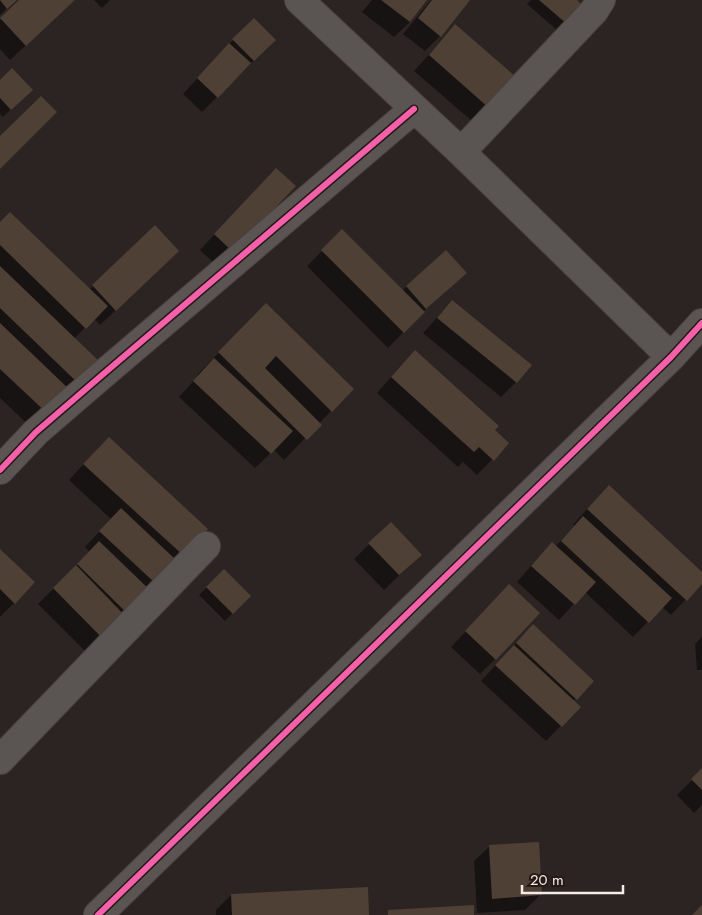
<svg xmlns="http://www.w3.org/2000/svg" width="702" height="915" font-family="Jost,sans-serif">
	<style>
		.shadow { fill: #0007 }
		.building { fill: #4f4035 }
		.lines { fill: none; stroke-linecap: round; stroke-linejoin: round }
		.street-casing { stroke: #494240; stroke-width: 30 }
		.street { stroke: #5a5453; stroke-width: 28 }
		.cycleway-casing { stroke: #261915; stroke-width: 9 }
		.cycleway { stroke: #f560ab; stroke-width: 6 }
	</style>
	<rect width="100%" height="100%" fill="#2c2422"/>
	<path class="shadow" d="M 0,0 L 15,0 L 0,15 Z
		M 21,0 L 75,0 L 10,60 L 0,49 L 0,20 Z
		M 94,0 L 110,0 L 102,8 Z
		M 372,0 L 426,0 L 410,22 L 394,37 L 362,12 Z
		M 431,0 L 468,0 L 440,36 L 425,51 L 403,34 Z
		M 531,0 L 575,0 L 581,6 L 558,31 L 527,4 Z
		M 254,20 L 274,40 L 202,112 L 183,94 L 226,47 Z
		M 455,26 L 514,77 L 473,122 L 414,71 Z
		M 0,81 L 31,90 L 3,117 L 0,114 Z
		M 261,185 L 294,186 L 217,266 L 200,250 Z
		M 0,223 L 89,290 L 155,227 L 162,266 L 100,325 L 94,318 L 74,339 L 101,364 L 34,430 L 0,398 Z
		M 342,231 L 402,291 L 407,286 L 465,273 L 423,312 L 388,348 L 307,266 Z
		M 452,301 L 516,382 L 501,397 L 423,333 Z
		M 266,305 L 352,389 L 284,460 L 274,450 L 255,468 L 179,397 L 198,376 L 197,375 Z
		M 400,367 L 493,430 L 508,443 L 477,475 L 463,462 L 458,467 L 377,393 Z
		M 93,454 L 206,529 L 92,658 L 38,604 L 90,552 L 85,547 L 111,519 L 69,480 Z
		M 593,502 L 702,574 L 702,582 L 671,615 L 662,607 L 633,637 L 585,592 L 559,620 L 517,582 L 537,559 L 555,547 L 575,526 L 573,525 Z
		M 391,523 L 420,555 L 384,590 L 354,559 Z
		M 0,550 L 14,603 L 0,617 Z
		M 224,571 L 249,596 L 225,621 L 199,595 Z
		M 494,601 L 495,659 L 480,674 L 451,647 Z
		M 702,637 L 702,670 L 697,670 L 695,644 Z
		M 518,641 L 592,681 L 573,701 L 579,707 L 546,741 L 481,681 Z
		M 702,770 L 702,805 L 694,813 L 677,795 Z
		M 490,846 L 540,895 L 525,910 L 477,913 L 474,861 Z
		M 231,895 L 368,915 L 216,915 L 216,910 Z"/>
	<path class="building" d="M 0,0 L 17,0 L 7,9 Z
		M 19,0 L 75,0 L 26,46 L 0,18 Z
		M 381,0 L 427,0 L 410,22 Z
		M 432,0 L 470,0 L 441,37 L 418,18 Z
		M 539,0 L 577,0 L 583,6 L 567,24 Z
		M 254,18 L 276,40 L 254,61 L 232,39 Z
		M 455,24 L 516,77 L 489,108 L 429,55 Z
		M 229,43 L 251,63 L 218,98 L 197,78 Z
		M 12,68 L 33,90 L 11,110 L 0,98 L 0,80 Z
		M 41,96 L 57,112 L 0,169 L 0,136 Z
		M 276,168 L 296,186 L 233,252 L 214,234 Z
		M 10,212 L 108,306 L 86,329 L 0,245 L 0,222 Z
		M 155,225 L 179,251 L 116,311 L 92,285 Z
		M 342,229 L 425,312 L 404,333 L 321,250 Z
		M 446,250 L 467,273 L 426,309 L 406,286 Z
		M 0,266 L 102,364 L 81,386 L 0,308 Z
		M 452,300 L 532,365 L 517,383 L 437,318 Z
		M 266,303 L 354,389 L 332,412 L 276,356 L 265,368 L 322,425 L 307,440 L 218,352 Z
		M 0,323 L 72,392 L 50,416 L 0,369 Z
		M 415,350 L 499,426 L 495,430 L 509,443 L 494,461 L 479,447 L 474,452 L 391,377 Z
		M 214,358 L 293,431 L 271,454 L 193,381 Z
		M 109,437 L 208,529 L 184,556 L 83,464 Z
		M 609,485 L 702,572 L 702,584 L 687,601 L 587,509 Z
		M 121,508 L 176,560 L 155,583 L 99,531 Z
		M 583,516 L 672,598 L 649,623 L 561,541 Z
		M 391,522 L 422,555 L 399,575 L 368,543 Z
		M 99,541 L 153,593 L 131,617 L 77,564 Z
		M 552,542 L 596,582 L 575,605 L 531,566 Z
		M 0,549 L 35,582 L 15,604 L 0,589 Z
		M 76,565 L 131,622 L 108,644 L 53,588 Z
		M 224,569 L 251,596 L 233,614 L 206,587 Z
		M 509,584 L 540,613 L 496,660 L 465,631 Z
		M 533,624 L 594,681 L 577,700 L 516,643 Z
		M 514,645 L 581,707 L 562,727 L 495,665 Z
		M 702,768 L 702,790 L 691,779 Z
		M 539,842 L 542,895 L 492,899 L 489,845 Z
		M 368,887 L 369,915 L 232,915 L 231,894 Z
		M 474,905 L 474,915 L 388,915 L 388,910 Z
		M 702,905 L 702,915 L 692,915 Z"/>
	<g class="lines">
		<g class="street-casing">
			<path id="street" d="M 299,0 L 461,152 L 671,357
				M 461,152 L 594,11 L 601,0
				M 0,470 L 36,432 L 101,376 L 414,109
				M 0,760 L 206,546
				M 98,915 L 671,357 L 702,323"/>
		</g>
		<use href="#street" class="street"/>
		<g class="cycleway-casing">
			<path id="cycleway" d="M 0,470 L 36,432 L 101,376 L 414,109
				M 98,915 L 671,357 L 702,323"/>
		</g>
		<use href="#cycleway" class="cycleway"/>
	</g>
	<path d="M522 885v8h101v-8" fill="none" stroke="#f5ebe9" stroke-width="2.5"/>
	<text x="530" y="885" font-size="15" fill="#f5ebe9" stroke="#261915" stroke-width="4" paint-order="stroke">20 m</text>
</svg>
